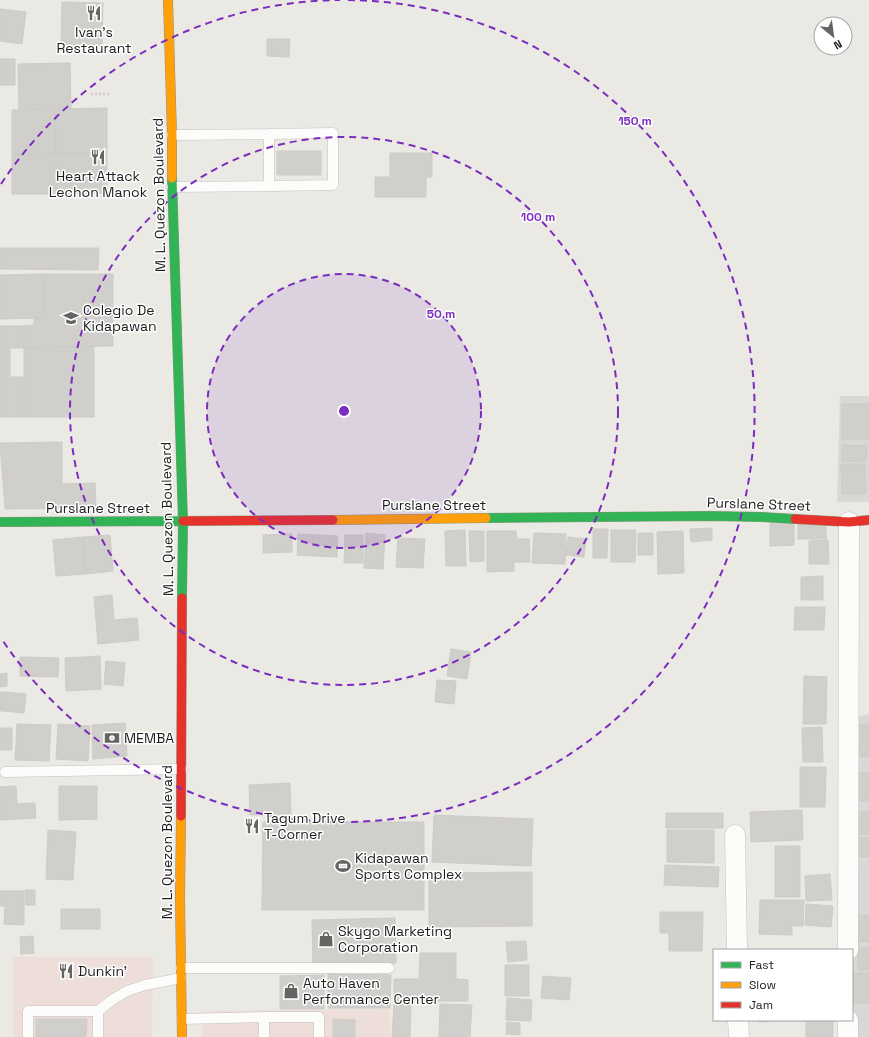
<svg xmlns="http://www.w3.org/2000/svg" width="869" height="1037" font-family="'Space Grotesk',sans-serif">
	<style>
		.residential { fill: #d9d8d6 }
		.commercial { fill: #edded9 }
		.building { fill: #d1cfcb; stroke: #cdcbc6 }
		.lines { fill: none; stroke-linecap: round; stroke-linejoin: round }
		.lane-casing { stroke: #c3c2c0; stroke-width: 11 }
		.street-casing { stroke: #c3c2c0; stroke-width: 21 }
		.fast-casing { stroke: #8f947d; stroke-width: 10 }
		.slow-casing { stroke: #8f947d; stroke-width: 10 }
		.jam-casing { stroke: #8f947d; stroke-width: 10 }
		.path { stroke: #d6c9c5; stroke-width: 2.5; stroke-dasharray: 2 2; stroke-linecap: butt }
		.lane { stroke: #fcfcfb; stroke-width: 10 }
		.street { stroke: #fcfcfb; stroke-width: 20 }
		.fast { stroke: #30b455; stroke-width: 9 }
		.slow { stroke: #ff9f0a; stroke-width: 9 }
		.jam { stroke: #e5322d; stroke-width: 9 }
		.ring { fill: none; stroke: #7b2cbf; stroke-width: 2; stroke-dasharray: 7 5 }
		.labels { text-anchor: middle; stroke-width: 3; stroke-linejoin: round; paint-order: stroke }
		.poi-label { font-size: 14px; fill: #1c1c1c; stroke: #fff; text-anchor: start }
		.street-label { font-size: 14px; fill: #1c1c1c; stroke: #fff }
		.centre { fill: #7b2cbf; stroke: #fff; stroke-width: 2 }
		.ring-label { font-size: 12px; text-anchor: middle; font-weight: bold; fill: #7b2cbf; stroke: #fff; stroke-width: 3; stroke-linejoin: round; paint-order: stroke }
	</style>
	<rect width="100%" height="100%" fill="#eae9e4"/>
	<path class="residential" d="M 840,396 L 869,396 L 869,502 L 837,502 Z
		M 869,714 L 869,1037 L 847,1037 L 852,1020 L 852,950 L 843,720 Z"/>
	<path class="commercial" d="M 13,957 L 153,957 L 152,1037 L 13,1037 Z
		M 390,1009 L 390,1037 L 202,1037 L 202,1011 Z"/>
	<path class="building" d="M 62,2 L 103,3 L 102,46 L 61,45 Z
		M 0,9 L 26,12 L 22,44 L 0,41 Z
		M 267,39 L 290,39 L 289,57 L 267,56 Z
		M 0,59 L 15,59 L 15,85 L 0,85 Z
		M 70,63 L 71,108 L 19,109 L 18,64 Z
		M 107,108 L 107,153 L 56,154 L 55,109 Z
		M 55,109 L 56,154 L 12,155 L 12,110 Z
		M 277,151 L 321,151 L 321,175 L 277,175 Z
		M 107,153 L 107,193 L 56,194 L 56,154 Z
		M 390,153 L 432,153 L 432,177 L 426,177 L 426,197 L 375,197 L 375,177 L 390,177 Z
		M 56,154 L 56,194 L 12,194 L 12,155 Z
		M 0,248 L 99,248 L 98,270 L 0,269 Z
		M 43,274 L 113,274 L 113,346 L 43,347 Z
		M 43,274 L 43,318 L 0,319 L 0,275 Z
		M 34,318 L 42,319 L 42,347 L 24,348 L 24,326 L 34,325 Z
		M 0,326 L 24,326 L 24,348 L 0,348 Z
		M 94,346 L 94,417 L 24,417 L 24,348 Z
		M 0,349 L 10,349 L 10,377 L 24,377 L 24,417 L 0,417 Z
		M 842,404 L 869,404 L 869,439 L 842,439 Z
		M 62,442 L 62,484 L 95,483 L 96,508 L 5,509 L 0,443 Z
		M 842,445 L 867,446 L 866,462 L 842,461 Z
		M 841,464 L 865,464 L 866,494 L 842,494 Z
		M 798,521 L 826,521 L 826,539 L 798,539 Z
		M 770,522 L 794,522 L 794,545 L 770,546 Z
		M 712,528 L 712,540 L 691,542 L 690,529 Z
		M 593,529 L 608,529 L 607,558 L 593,558 Z
		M 465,530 L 466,566 L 446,566 L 445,531 Z
		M 611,530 L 636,530 L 635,562 L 611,562 Z
		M 469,531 L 484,531 L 484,561 L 470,562 Z
		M 487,531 L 516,531 L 517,539 L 529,539 L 530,562 L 514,562 L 514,571 L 487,572 Z
		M 683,531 L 684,573 L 658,574 L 657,532 Z
		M 366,533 L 385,535 L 383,569 L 364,568 Z
		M 534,533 L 566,534 L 565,564 L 532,563 Z
		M 638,533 L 653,533 L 653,555 L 638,555 Z
		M 292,534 L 292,552 L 263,553 L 263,535 Z
		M 298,534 L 338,536 L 337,557 L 297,555 Z
		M 110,535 L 113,571 L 86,574 L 83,537 Z
		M 345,535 L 363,535 L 363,563 L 344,563 Z
		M 83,537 L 86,574 L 56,576 L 53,540 Z
		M 568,537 L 586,539 L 584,557 L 566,555 Z
		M 398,538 L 425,539 L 423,568 L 396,567 Z
		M 828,540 L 829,564 L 809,564 L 809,541 Z
		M 823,576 L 823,600 L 801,600 L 801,577 Z
		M 112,595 L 114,620 L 137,618 L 139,640 L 98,644 L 94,597 Z
		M 795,607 L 825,607 L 824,630 L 794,630 Z
		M 451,649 L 471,652 L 467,679 L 447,676 Z
		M 100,656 L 101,689 L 66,691 L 65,658 Z
		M 20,657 L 59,658 L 58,677 L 20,676 Z
		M 106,661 L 125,663 L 123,686 L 104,684 Z
		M 7,673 L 7,686 L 0,687 L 0,674 Z
		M 804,676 L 827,677 L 826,724 L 803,724 Z
		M 437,680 L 456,681 L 454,704 L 435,702 Z
		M 0,692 L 4,692 L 3,711 L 0,711 Z
		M 4,692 L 26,694 L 24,713 L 3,711 Z
		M 125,723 L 127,756 L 93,759 L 92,725 Z
		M 17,724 L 51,725 L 49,761 L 15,760 Z
		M 58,724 L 90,726 L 88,761 L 56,759 Z
		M 869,724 L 869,756 L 851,757 L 850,725 Z
		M 822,727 L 823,762 L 803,762 L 802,728 Z
		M 0,728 L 12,728 L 12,750 L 0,750 Z
		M 800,767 L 826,767 L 825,807 L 800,807 Z
		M 852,773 L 869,773 L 869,800 L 853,801 Z
		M 290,783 L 291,814 L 250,815 L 249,785 Z
		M 16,786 L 17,804 L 35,803 L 36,818 L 0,820 L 0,787 Z
		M 59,786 L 97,786 L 97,819 L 59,820 Z
		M 802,810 L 803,840 L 751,842 L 750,812 Z
		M 849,812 L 869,812 L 869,834 L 850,835 Z
		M 666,813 L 723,813 L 723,828 L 666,828 Z
		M 434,815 L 533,819 L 531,866 L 432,862 Z
		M 263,822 L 424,822 L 424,910 L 262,910 Z
		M 48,830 L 76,832 L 73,880 L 46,879 Z
		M 667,830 L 714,830 L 714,863 L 667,862 Z
		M 849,838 L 869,838 L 869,857 L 849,857 Z
		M 775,846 L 800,846 L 800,897 L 775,897 Z
		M 665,865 L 719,867 L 718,887 L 664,885 Z
		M 532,872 L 532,926 L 429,927 L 429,873 Z
		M 830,874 L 832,900 L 806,901 L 805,876 Z
		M 25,890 L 35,890 L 35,905 L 26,905 Z
		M 0,891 L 24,891 L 24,925 L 4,924 L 5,906 L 0,906 Z
		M 760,900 L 804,900 L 803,926 L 792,926 L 792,935 L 759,934 Z
		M 806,904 L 833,906 L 831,927 L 805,925 Z
		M 61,909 L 100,909 L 100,929 L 61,929 Z
		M 660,912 L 703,912 L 702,951 L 669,951 L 669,933 L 660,933 Z
		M 850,914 L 869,916 L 869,942 L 855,941 Z
		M 395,918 L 396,963 L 313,964 L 312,920 Z
		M 33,936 L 34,953 L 21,954 L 20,937 Z
		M 526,941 L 527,960 L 508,962 L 506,942 Z
		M 858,948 L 869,948 L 869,970 L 858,970 Z
		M 420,953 L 456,953 L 456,979 L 468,980 L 468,1001 L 394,1001 L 394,979 L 419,979 Z
		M 505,965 L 529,965 L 529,996 L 505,996 Z
		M 852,973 L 869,973 L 869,1003 L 853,1003 Z
		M 328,974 L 391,975 L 390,1008 L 328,1008 Z
		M 324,975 L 324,1009 L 280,1009 L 280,976 Z
		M 543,976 L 571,978 L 569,1000 L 541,998 Z
		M 507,998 L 532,1000 L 531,1021 L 506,1020 Z
		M 394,1004 L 411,1004 L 410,1037 L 392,1037 Z
		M 440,1004 L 472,1005 L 470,1037 L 439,1037 Z
		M 36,1019 L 87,1019 L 86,1037 L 36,1037 Z
		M 333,1019 L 355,1020 L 355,1037 L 333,1037 Z
		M 759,1020 L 779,1020 L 759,1022 Z
		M 806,1020 L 833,1020 L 833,1037 L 806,1037 Z
		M 507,1022 L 520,1023 L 520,1035 L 506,1034 Z"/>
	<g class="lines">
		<g class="lane-casing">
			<path id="lane" d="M 269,134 L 333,133 L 333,185 L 269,186
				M 172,135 L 269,134 L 269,186 L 172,187
				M 5,772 L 182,769
				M 181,968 L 389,968
				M 98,1011 L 98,1037
				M 264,1017 L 319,1017 L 319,1037
				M 182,1019 L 264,1017 L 264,1037
				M 28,1037 L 28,1011 L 98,1011 L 112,1000 L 127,991 L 145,985 L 181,978"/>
		</g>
		<g class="street-casing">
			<path id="street" d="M 735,835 L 737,950
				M 848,950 L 849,522
				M 738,1020 L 739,1037
				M 848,1037 L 848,1020"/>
		</g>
		<g class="fast-casing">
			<path id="fast" d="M 172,178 L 183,521 L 182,598
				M 486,518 L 710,516 L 762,517 L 795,519
				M 0,522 L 183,521"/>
		</g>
		<g class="slow-casing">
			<path id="slow" d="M 168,0 L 172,135 L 172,178
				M 333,520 L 486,518
				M 181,816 L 180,898 L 182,1037"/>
		</g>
		<g class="jam-casing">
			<path id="jam" d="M 795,519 L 849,522 L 869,520
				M 183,521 L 333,520
				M 181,816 L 182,598"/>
		</g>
		<path class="path" d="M 91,94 L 110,94"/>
		<use href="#lane" class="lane"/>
		<use href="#street" class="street"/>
		<use href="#fast" class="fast"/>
		<use href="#slow" class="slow"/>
		<use href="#jam" class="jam"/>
	</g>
	<circle cx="344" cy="411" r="137" fill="#7b2cbf" fill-opacity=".12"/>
	<g class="ring">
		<circle cx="344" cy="411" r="137"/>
		<circle cx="344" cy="411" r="274"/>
		<path d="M1 184A411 411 0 0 1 340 0M348 0A411 411 0 1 1 1 638"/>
	</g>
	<defs>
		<g id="restaurant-bare" transform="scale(1.2)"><path d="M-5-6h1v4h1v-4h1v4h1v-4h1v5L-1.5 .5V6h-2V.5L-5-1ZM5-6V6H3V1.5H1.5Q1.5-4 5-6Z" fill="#646462" stroke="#fff" stroke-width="2.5" paint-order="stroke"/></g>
		<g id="university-bare" transform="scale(1.2)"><path d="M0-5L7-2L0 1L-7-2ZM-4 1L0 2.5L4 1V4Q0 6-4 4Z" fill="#646462" stroke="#fff" stroke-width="2.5" paint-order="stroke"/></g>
		<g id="bank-bare" transform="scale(1.2)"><path d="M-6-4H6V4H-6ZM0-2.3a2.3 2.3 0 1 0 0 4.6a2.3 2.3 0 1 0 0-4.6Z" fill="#646462" stroke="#fff" stroke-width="2.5" paint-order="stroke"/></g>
		<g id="stadium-bare" transform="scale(1.2)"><path d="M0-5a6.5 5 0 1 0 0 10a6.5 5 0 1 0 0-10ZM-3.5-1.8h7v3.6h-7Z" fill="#646462" stroke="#fff" stroke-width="2.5" paint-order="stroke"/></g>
		<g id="shop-bare" transform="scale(1.2)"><path d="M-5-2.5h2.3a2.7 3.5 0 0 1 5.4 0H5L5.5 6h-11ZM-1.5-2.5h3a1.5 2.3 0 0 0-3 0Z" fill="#646462" stroke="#fff" stroke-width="2.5" paint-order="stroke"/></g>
	</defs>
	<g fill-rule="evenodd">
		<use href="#restaurant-bare" x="94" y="13"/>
		<use href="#restaurant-bare" x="98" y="157"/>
		<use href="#university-bare" x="71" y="318"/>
		<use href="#bank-bare" x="112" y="738"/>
		<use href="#restaurant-bare" x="252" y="826"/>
		<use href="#stadium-bare" x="343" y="866"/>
		<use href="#shop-bare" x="326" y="939"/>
		<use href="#restaurant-bare" x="66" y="971"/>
		<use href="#shop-bare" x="291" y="991"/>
	</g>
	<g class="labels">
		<g class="poi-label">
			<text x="94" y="37" text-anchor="middle">Ivan's<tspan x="94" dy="16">Restaurant</tspan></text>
			<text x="98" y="181" text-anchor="middle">Heart Attack<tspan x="98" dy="16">Lechon Manok</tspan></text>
			<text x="83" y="315">Colegio De<tspan x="83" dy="16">Kidapawan</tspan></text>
			<text x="124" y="743">MEMBA</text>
			<text x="264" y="823">Tagum Drive<tspan x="264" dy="16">T-Corner</tspan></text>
			<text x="355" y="863">Kidapawan<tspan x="355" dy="16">Sports Complex</tspan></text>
			<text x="338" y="936">Skygo Marketing<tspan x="338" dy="16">Corporation</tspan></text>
			<text x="78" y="976">Dunkin'</text>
			<text x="303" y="988">Auto Haven<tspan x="303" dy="16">Performance Center</tspan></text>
		</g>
		<g class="street-label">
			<text transform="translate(159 195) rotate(-91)" y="5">M. L. Quezon Boulevard</text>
			<text transform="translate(759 504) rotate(2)" y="5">Purslane Street</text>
			<text x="434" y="510">Purslane Street</text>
			<text x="98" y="513">Purslane Street</text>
			<text transform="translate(167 519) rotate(-91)" y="5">M. L. Quezon Boulevard</text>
			<text transform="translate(167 842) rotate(-90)" y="5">M. L. Quezon Boulevard</text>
		</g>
	</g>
	<circle cx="344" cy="411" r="6" class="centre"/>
	<g class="ring-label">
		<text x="635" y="125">150 m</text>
		<text x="538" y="221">100 m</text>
		<text x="441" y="318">50 m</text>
	</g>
	<rect x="713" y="949" width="140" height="72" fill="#ffffff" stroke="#a4a4a4"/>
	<rect x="721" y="962" width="20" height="6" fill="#30b455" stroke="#a4a4a4"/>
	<text x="749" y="969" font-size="12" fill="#1c1c1c">Fast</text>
	<rect x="721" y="982" width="20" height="6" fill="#ff9f0a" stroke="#a4a4a4"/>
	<text x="749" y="989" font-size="12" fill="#1c1c1c">Slow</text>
	<rect x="721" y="1002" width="20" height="6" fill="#e5322d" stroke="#a4a4a4"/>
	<text x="749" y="1009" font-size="12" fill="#1c1c1c">Jam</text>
	<g transform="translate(833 36) rotate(151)"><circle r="19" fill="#ffffff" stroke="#a4a4a4"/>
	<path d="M0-3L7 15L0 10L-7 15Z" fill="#646462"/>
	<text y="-6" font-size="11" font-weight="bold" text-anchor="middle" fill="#1c1c1c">N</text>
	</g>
</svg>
